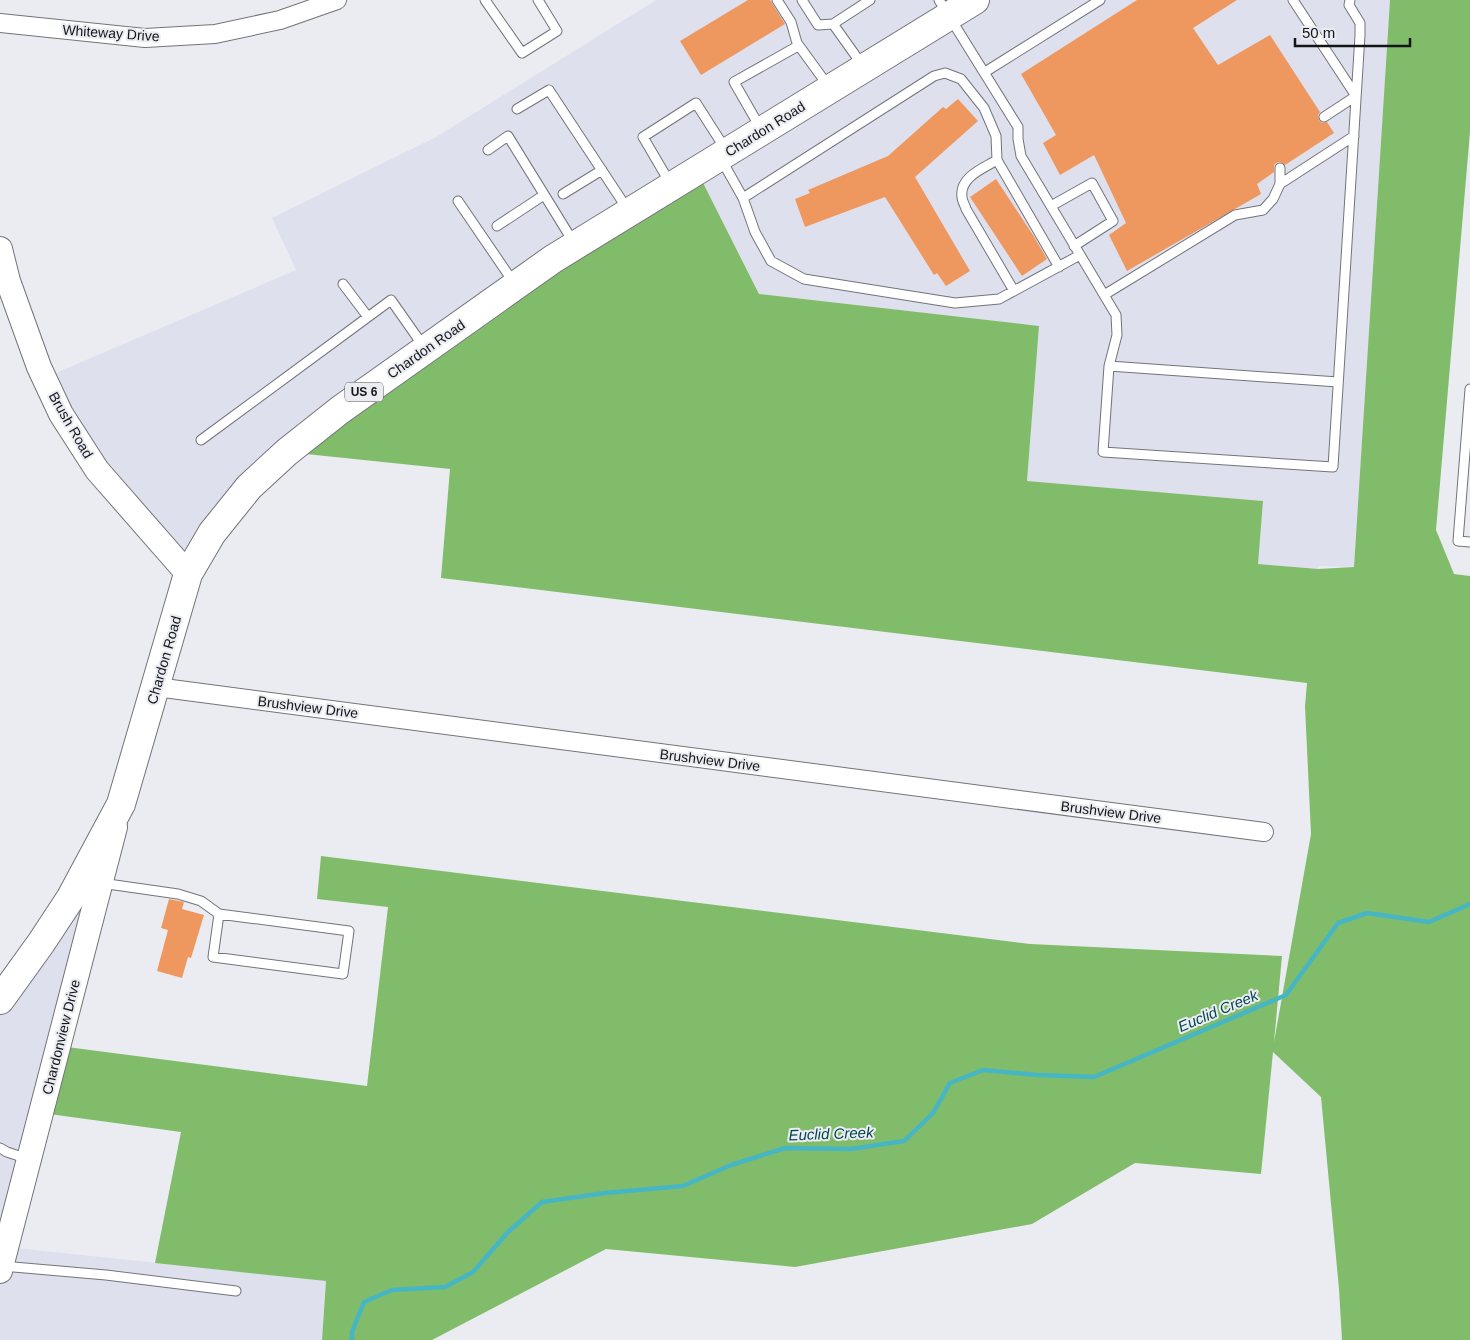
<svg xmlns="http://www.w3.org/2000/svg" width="1470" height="1340" font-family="Arial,sans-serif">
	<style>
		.built { fill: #dee0ed }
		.forest { fill: #81bc6b }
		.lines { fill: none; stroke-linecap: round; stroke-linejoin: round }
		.stream { stroke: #46b6c4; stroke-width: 4.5 }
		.building { fill: #ee985f }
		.lane-casing { stroke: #737479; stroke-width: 11 }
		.street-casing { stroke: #737479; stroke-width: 20 }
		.secondary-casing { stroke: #737479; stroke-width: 26 }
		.primary-casing { stroke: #737479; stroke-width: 30 }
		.lane { stroke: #fff; stroke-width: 9 }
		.street { stroke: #fff; stroke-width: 18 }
		.secondary { stroke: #fff; stroke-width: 24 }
		.primary { stroke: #fff; stroke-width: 28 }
		.labels { text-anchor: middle; stroke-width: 4; stroke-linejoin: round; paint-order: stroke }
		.shield { fill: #ebecf2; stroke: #545659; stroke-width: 1 }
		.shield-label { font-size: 12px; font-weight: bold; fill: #141517 }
		.street-label { font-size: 14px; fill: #141517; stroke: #ebecf2 }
		.water-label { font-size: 15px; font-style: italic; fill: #00474e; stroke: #ebecf2 }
	</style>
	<rect width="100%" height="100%" fill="#ebecf2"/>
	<path class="built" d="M 656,0 L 1390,0 L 1354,567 L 1319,566 L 1318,569 L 1257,564 L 1263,501 L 1027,481 L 1039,326 L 759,294 L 697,171 L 287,452 L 188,574 L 97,470 L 44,378 L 296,270 L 272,218 L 436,137 Z
		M 121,804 L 7,1247 L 326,1281 L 322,1340 L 0,1340 L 0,1000 Z"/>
	<path class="forest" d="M 1390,0 L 1470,0 L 1470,132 L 1436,530 L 1454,574 L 1470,576 L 1470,1340 L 1342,1340 L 1339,1289 L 1321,1097 L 1273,1052 L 1261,1174 L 1135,1163 L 1032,1224 L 795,1267 L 606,1249 L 432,1340 L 322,1340 L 326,1281 L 155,1263 L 181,1132 L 42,1113 L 59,1046 L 367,1086 L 388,907 L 317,899 L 321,856 L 1030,944 L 1282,956 L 1274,1042 L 1311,834 L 1305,706 L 1307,683 L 441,578 L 450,469 L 287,452 L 697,171 L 759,294 L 1039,326 L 1027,481 L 1263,501 L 1258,564 L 1318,569 L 1354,567 Z"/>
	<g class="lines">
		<path class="stream" d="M 352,1340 L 352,1332 L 364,1302 L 392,1290 L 445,1287 L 473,1272 L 508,1232 L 542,1202 L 605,1193 L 683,1186 L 731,1165 L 785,1148 L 851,1149 L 904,1141 L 933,1113 L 950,1083 L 983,1070 L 1037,1075 L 1094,1077 L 1286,995 L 1338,923 L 1367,913 L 1429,922 L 1470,904"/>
	</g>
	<path class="building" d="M 748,0 L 770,0 L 785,24 L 701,75 L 680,41 Z
		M 1137,0 L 1237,0 L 1193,28 L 1218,65 L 1270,35 L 1320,112 L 1318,115 L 1319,120 L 1322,123 L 1327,122 L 1334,133 L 1285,165 L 1280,162 L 1276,163 L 1274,165 L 1274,172 L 1257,184 L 1261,194 L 1127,271 L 1109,235 L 1126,223 L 1094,155 L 1060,175 L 1043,143 L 1056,135 L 1021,74 Z
		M 958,99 L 978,121 L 915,177 L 970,271 L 946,286 L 937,273 L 934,275 L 885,197 L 805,227 L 795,199 L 810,193 L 808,190 L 888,156 L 943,107 L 946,109 Z
		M 996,179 L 1033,235 L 1047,259 L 1022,276 L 970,197 Z
		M 169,899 L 184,902 L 182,909 L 204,915 L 191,958 L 188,957 L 182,978 L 157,971 L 168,930 L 161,928 Z"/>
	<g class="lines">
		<g class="lane-casing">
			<path id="lane" d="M 485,0 L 522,53 L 557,31 L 538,0
				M 777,0 L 791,22 L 797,43 L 829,87
				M 802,0 L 818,25 L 833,24 L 870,0
				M 939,0 L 1018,127 L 1018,139 L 1021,156 L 1116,315 L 1117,335 L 1109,366
				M 1293,0 L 1356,96 L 1324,117
				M 833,24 L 863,66
				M 985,72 L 1100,0
				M 517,109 L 549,90 L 628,210
				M 761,129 L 734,82 L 798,46
				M 488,150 L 508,136 L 574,243
				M 721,159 L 743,198 L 755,232 L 771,261 L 804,279 L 955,303 L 999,299 L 1080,255
				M 997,160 C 984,168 959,177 962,197 C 962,201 965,205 966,209 L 1014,291
				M 670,183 L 643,137 L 696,103 L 726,150
				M 1280,184 L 1280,168
				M 563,194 L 602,170
				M 743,198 L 934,76 L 945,73 L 961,79 L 984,108 L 996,136 L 997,160 L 1059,267
				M 458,201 L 514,283
				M 1051,206 L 1092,183 L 1113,221 L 1074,246
				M 497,226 L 544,195
				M 343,284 L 368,317 L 391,300 L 424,347
				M 1104,295 L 1235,215 L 1263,210 L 1273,199 L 1280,184 L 1354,136
				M 1338,382 L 1109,366 L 1103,452 L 1333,467 L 1360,35 L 1360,23 L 1349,5 L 1350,0
				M 1470,389 L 1458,541 L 1470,542
				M 201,440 L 368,317
				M 101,883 L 178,894 L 201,901 L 219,914 L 213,957 L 343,974 L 349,931 L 219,914
				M 0,1148 L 7,1152 L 28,1159
				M 2,1266 L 106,1275 L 236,1291"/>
		</g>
		<g class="street-casing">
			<path id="street" d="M 0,23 L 145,38 L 215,34 L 280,20 L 337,0
				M 156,687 L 1264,832"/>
		</g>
		<g class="secondary-casing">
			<path id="secondary" d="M 0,249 L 8,281 L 39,367 L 61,414 L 97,470 L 188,574
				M 0,1271 L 115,827"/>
		</g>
		<g class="primary-casing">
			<path id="primary" d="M 0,1000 L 41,943 L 70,899 L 121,804 L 188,574 L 212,533 L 249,487 L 287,452 L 340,410 L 553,259 L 975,0"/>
		</g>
		<use href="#lane" class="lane"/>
		<use href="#street" class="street"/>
		<use href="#secondary" class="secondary"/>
		<use href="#primary" class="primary"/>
	</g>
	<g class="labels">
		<rect class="shield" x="345" y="382.5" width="38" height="19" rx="4"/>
		<g class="shield-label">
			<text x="364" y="396">US 6</text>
		</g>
		<g class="street-label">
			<text transform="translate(111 33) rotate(4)" y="5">Whiteway Drive</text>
			<text transform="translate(765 129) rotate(-32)" y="5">Chardon Road</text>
			<text transform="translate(426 349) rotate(-35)" y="5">Chardon Road</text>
			<text transform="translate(71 425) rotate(60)" y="5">Brush Road</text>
			<text transform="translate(164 660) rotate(-74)" y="5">Chardon Road</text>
			<text transform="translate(308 707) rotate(7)" y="5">Brushview Drive</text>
			<text transform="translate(710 760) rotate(7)" y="5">Brushview Drive</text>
			<text transform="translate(1111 812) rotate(7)" y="5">Brushview Drive</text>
			<text transform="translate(61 1037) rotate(-76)" y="5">Chardonview Drive</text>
		</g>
		<g class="water-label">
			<text transform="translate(1218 1011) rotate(-23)" y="5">Euclid Creek</text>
			<text transform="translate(831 1134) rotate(-2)" y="5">Euclid Creek</text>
		</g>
	</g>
	<path d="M1295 38v8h115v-8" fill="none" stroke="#141517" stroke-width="2.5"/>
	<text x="1302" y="38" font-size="15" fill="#141517" stroke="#ebecf2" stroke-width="4" paint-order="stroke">50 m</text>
</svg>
